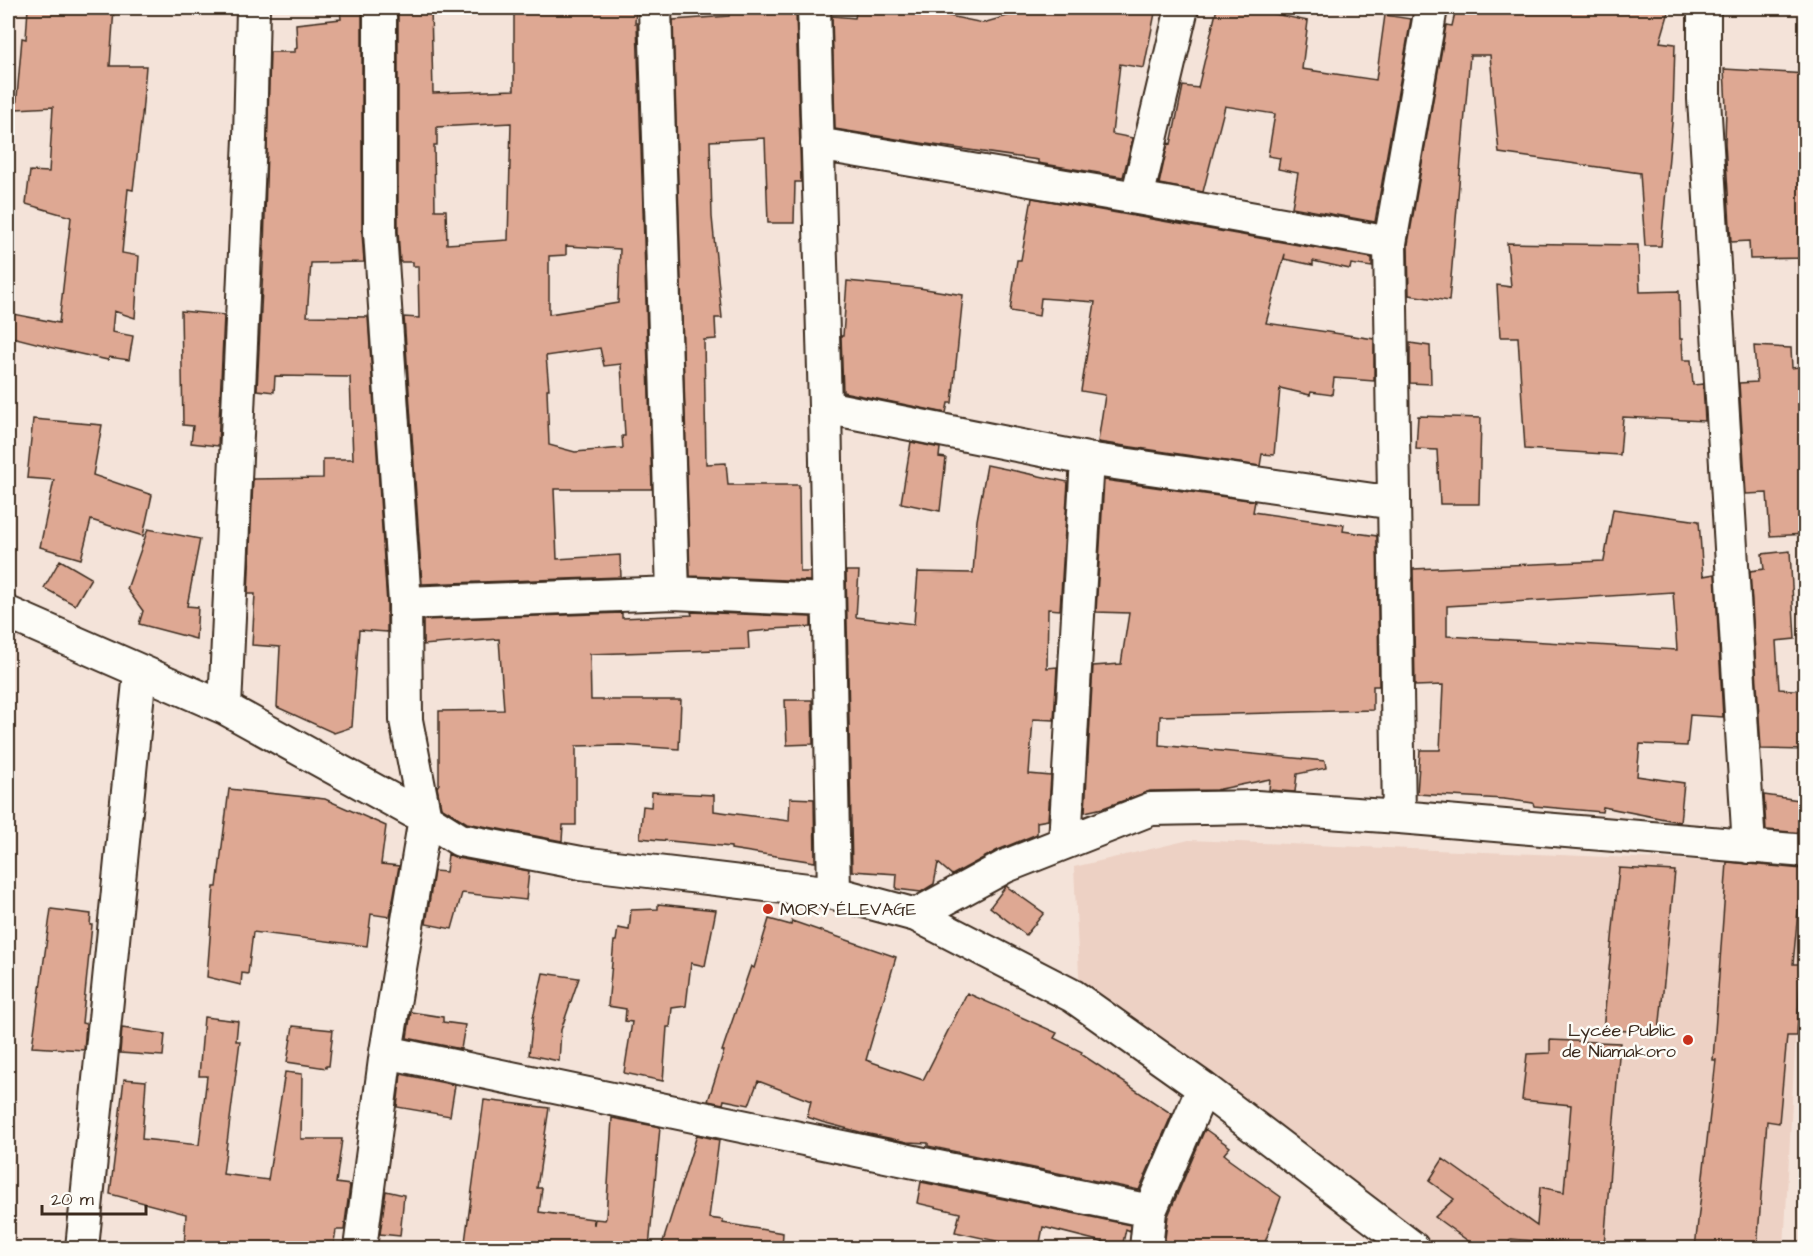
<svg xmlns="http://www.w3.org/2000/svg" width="1813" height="1256" font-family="'Architects Daughter',sans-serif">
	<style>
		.built { fill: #edd1c4 }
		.building { fill: #dea893; stroke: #3b2a1e; stroke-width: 1.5; fill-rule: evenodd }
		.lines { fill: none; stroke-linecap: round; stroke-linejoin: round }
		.minor-casing { stroke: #3b2a1e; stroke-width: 36 }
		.minor { stroke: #fdfcf7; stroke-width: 32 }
		.poi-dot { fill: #c8321e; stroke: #fdfcf7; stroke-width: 2 }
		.labels { text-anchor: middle; stroke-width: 5; stroke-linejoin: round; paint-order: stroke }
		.poi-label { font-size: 18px; fill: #3b2a1e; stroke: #fdfcf7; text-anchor: start }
	</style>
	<rect width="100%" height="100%" fill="#f4e3d9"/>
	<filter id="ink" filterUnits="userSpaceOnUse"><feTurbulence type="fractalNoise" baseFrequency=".0167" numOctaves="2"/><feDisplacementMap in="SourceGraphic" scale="12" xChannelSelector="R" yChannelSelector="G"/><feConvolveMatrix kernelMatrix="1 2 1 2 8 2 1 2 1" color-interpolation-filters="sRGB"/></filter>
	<g filter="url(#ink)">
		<path class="built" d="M 1189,840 L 1805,865 L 1784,1248 L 1434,1248 L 1080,996 L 1074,867 Z"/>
		<path class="building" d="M 28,8 L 114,8 L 110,66 L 146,66 L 142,115 L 133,190 L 128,189 L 122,253 L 139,256 L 135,318 L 114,311 L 112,332 L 133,336 L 129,360 L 109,357 L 108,360 L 48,347 L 48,346 L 8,336 L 8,313 L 59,323 L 71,217 L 26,204 L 30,171 L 49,172 L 53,107 L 16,109 L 22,38 L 26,39 Z
			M 340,8 L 362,8 L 362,232 L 364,262 L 311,263 L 307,316 L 368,317 L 387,604 L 387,632 L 359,630 L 352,727 L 334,733 L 277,707 L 280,647 L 252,645 L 255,594 L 248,594 L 253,479 L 323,478 L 323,459 L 353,459 L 350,377 L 275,376 L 274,392 L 257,390 L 264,247 L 270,52 L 295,52 L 295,49 L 297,48 L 296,24 L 341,19 Z
			M 398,8 L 431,8 L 433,93 L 514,90 L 514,8 L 636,8 L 635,23 L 637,23 L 652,489 L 554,489 L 557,559 L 620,555 L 621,577 L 422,584 L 404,317 L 419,318 L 418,266 L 413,266 L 413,262 L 400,262 L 398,231 ZM 511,123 L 508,240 L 447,244 L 446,210 L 435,210 L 434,145 L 437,145 L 437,127 ZM 566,246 L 620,249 L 618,303 L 549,314 L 549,256 L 566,255 ZM 600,348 L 604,366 L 621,364 L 625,436 L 622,436 L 623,448 L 575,452 L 549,445 L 547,389 L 549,389 L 546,356 Z
			M 729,8 L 790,8 L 790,11 L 796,12 L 801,182 L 795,182 L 794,223 L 768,223 L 765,138 L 710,141 L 712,217 L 722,318 L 715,318 L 716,339 L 704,340 L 706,464 L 726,463 L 728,485 L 799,485 L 800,572 L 810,572 L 810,581 L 690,576 L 673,20 L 729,16 Z
			M 857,8 L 950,8 L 949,16 L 983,23 L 1011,15 L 1012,8 L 1156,8 L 1144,68 L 1120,64 L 1112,134 L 1133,138 L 1123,177 L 1038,163 L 1038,160 L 927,144 L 835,129 L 832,16 L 855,18 Z
			M 1217,8 L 1247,8 L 1308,21 L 1302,69 L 1376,80 L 1385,15 L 1411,19 L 1375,222 L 1292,207 L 1298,173 L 1278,169 L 1280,158 L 1268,156 L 1275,114 L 1225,106 L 1203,192 L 1159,184 L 1168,143 L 1171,144 L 1183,86 L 1198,88 Z
			M 1456,8 L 1670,8 L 1660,42 L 1675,44 L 1673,112 L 1661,246 L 1645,246 L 1640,173 L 1499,153 L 1490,55 L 1470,55 L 1449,301 L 1409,295 L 1408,244 L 1446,25 L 1452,26 Z
			M 1724,69 L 1806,74 L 1806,258 L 1750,259 L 1749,241 L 1731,242 L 1725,143 L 1726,107 Z
			M 1032,198 L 1372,258 L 1372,267 L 1351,264 L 1350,269 L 1313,261 L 1313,265 L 1284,259 L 1285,254 L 1266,323 L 1374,339 L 1374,381 L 1334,378 L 1332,395 L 1311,392 L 1310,395 L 1280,388 L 1274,455 L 1262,454 L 1260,466 L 1098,442 L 1105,395 L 1081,391 L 1095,302 L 1041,298 L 1039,316 L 1010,311 L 1017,260 L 1021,260 Z
			M 1507,243 L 1638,245 L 1640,292 L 1679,291 L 1680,339 L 1682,339 L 1683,360 L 1691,360 L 1693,385 L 1703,384 L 1705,421 L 1623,417 L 1620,455 L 1525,449 L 1518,337 L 1500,337 L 1497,285 L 1511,287 Z
			M 847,281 L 919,288 L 963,295 L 952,403 L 948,403 L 946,413 L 843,392 L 841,336 L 843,336 Z
			M 181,311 L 224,315 L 218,446 L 191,443 L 193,426 L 183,425 Z
			M 1410,343 L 1430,346 L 1431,384 L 1410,383 Z
			M 1754,346 L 1791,348 L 1792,368 L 1806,366 L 1806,534 L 1770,536 L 1767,493 L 1746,494 L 1739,383 L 1757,382 Z
			M 1418,416 L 1481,418 L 1479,504 L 1440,504 L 1437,450 L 1416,449 Z
			M 33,419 L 102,425 L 93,475 L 152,495 L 143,536 L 91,520 L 81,559 L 40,547 L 54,480 L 27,478 Z
			M 911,442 L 940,448 L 939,457 L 946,458 L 940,511 L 901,503 Z
			M 987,465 L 1068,482 L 1060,610 L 1048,609 L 1047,668 L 1057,667 L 1054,720 L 1033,719 L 1029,774 L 1051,776 L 1048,820 L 1037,822 L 1037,834 L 998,850 L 952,875 L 938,863 L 934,884 L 921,892 L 896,889 L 897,874 L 852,871 L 846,571 L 859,571 L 856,617 L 914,624 L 918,572 L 973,573 L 977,520 Z
			M 1104,480 L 1255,501 L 1253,512 L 1344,525 L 1343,531 L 1377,536 L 1379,686 L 1373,686 L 1373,710 L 1160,716 L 1159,745 L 1325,761 L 1326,768 L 1297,774 L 1295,792 L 1269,790 L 1270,779 L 1216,790 L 1150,791 L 1103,808 L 1085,812 L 1093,666 L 1121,664 L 1129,613 L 1096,612 Z
			M 1613,509 L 1699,521 L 1703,576 L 1715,574 L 1723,717 L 1690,715 L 1687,746 L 1640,744 L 1637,776 L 1684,783 L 1680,822 L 1603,807 L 1602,812 L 1534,806 L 1533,803 L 1504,799 L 1417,794 L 1420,750 L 1440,750 L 1443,685 L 1415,686 L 1413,569 L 1604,561 ZM 1673,592 L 1677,650 L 1447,636 L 1447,606 Z
			M 148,529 L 200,539 L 187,606 L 198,607 L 196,639 L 139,624 L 143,611 L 127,589 Z
			M 1790,551 L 1795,639 L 1776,641 L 1779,689 L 1806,691 L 1806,750 L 1761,749 L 1750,571 L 1764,569 L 1762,554 Z
			M 60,560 L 91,578 L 75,605 L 44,588 Z
			M 691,612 L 811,617 L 811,627 L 771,629 L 771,630 L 748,632 L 749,649 L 590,654 L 591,700 L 681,700 L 679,749 L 620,745 L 576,746 L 576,825 L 563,825 L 562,841 L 467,823 L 441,807 L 437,787 L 439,784 L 439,711 L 504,710 L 499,639 L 423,645 L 423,620 L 622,613 L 622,618 L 692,615 Z
			M 785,700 L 812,700 L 813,744 L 787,745 Z
			M 229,789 L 325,799 L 386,826 L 381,864 L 399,866 L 390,917 L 371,914 L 367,946 L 253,932 L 248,974 L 242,973 L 241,985 L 207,977 L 214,887 L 217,887 Z
			M 652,792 L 714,795 L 714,811 L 789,821 L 790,798 L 814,799 L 815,862 L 731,849 L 731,847 L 640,838 L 643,806 L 651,807 Z
			M 1764,795 L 1806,801 L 1805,833 L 1766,830 Z
			M 448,854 L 457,858 L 529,871 L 526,900 L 462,893 L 452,929 L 426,924 L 434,871 L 446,872 Z
			M 1727,862 L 1802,869 L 1793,964 L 1801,964 L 1797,1036 L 1787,1036 L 1779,1123 L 1767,1121 L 1757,1248 L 1695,1248 L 1716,1060 L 1713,1060 Z
			M 1619,868 L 1675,871 L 1659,1032 L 1603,1030 Z
			M 1006,886 L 1044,913 L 1026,935 L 990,907 Z
			M 658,904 L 716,910 L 705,966 L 691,963 L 686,1006 L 672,1008 L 670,1027 L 667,1027 L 663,1081 L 624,1073 L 632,1022 L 625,1021 L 626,1009 L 608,1006 L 614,941 L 616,941 L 618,928 L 629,930 L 631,910 L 658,909 Z
			M 51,909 L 91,914 L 90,925 L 92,925 L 82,1023 L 86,1024 L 84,1050 L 32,1047 Z
			M 769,919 L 791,925 L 792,921 L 896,957 L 866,1060 L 923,1080 L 967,993 L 1057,1033 L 1054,1038 L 1082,1052 L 1081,1054 L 1172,1114 L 1139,1190 L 928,1146 L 928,1143 L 907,1142 L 860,1132 L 822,1122 L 807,1117 L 811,1101 L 758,1081 L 749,1105 L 724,1100 L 723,1104 L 708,1101 L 724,1051 L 722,1051 L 751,966 L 754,968 Z
			M 543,973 L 579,978 L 561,1030 L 559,1061 L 529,1055 L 533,1018 Z
			M 411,1012 L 443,1017 L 443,1022 L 465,1025 L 461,1049 L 407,1038 Z
			M 204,1017 L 238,1021 L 236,1041 L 240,1041 L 223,1174 L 268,1180 L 285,1072 L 302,1074 L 301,1139 L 342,1139 L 336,1183 L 350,1185 L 344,1230 L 336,1230 L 333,1248 L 184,1248 L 186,1214 L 110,1194 L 124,1079 L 146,1081 L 142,1139 L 199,1145 L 207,1076 L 199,1076 Z
			M 293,1026 L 333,1030 L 329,1066 L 326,1066 L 326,1068 L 287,1062 Z
			M 122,1028 L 165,1034 L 163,1056 L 120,1053 Z
			M 1550,1040 L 1620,1043 L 1604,1246 L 1511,1239 L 1505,1248 L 1478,1248 L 1435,1217 L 1454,1199 L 1429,1181 L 1443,1159 L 1537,1226 L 1540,1187 L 1564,1192 L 1571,1105 L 1522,1100 L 1527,1054 L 1550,1053 Z
			M 401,1074 L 455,1085 L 450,1116 L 397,1107 Z
			M 484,1100 L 549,1108 L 537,1188 L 542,1188 L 539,1212 L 593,1219 L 594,1225 L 595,1219 L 605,1220 L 606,1218 L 612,1118 L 660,1127 L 649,1248 L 521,1248 L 465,1242 Z
			M 1205,1129 L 1230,1147 L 1224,1154 L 1229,1158 L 1228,1159 L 1281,1197 L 1263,1248 L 1171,1248 L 1164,1246 L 1168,1216 Z
			M 697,1135 L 719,1140 L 709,1218 L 723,1220 L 723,1223 L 783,1233 L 782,1248 L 661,1248 Z
			M 921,1182 L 1130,1225 L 1130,1231 L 1126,1229 L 1122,1247 L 1043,1227 L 1039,1248 L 1000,1248 L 1001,1242 L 955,1232 L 960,1213 L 917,1203 Z
			M 386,1191 L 404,1195 L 400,1236 L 380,1234 Z"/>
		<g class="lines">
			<g class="minor-casing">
				<path id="minor" d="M 655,8 L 673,593
					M 814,8 L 825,407 L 834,893
					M 1704,8 L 1704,99 L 1749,847
					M 817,144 L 1137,198 L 1390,243
					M 1137,198 L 1182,8
					M 825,407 L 1087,459 L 1394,503
					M 405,603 L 673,593 L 828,600
					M 8,613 L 225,708 L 425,818 L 460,840 L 581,863 L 834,893 L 916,915 L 1073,996 L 1203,1088 L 1413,1248
					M 225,708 L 250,138 L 253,8
					M 1399,817 L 1390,243 L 1431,8
					M 1065,842 L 1087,459
					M 916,915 L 1006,866 L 1151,809 L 1256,807 L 1399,817 L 1806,851
					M 386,1052 L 1150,1211
					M 82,1248 L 140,672
					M 360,1248 L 386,1052 L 425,818 L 406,720 L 405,603 L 380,232 L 380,8
					M 1146,1248 L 1150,1211 L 1203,1088"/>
			</g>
			<use href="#minor" class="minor"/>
		</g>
	</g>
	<g class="poi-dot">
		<circle cx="768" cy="909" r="6"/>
		<circle cx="1688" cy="1040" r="6"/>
	</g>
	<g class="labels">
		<g class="poi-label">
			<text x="780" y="915">MORY ÉLEVAGE</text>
			<text x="1676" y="1036" text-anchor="end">Lycée Public<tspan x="1676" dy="21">de Niamakoro</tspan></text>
		</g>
	</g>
	<rect width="1813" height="1256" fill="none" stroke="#fdfcf7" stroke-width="30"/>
	<rect x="15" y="15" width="1783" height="1226" fill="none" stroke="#3b2a1e" stroke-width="2" filter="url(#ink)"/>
	<path d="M42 1205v9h104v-9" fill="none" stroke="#3b2a1e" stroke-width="3"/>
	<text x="51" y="1205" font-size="18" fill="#3b2a1e" stroke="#fdfcf7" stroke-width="4.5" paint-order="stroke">20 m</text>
</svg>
